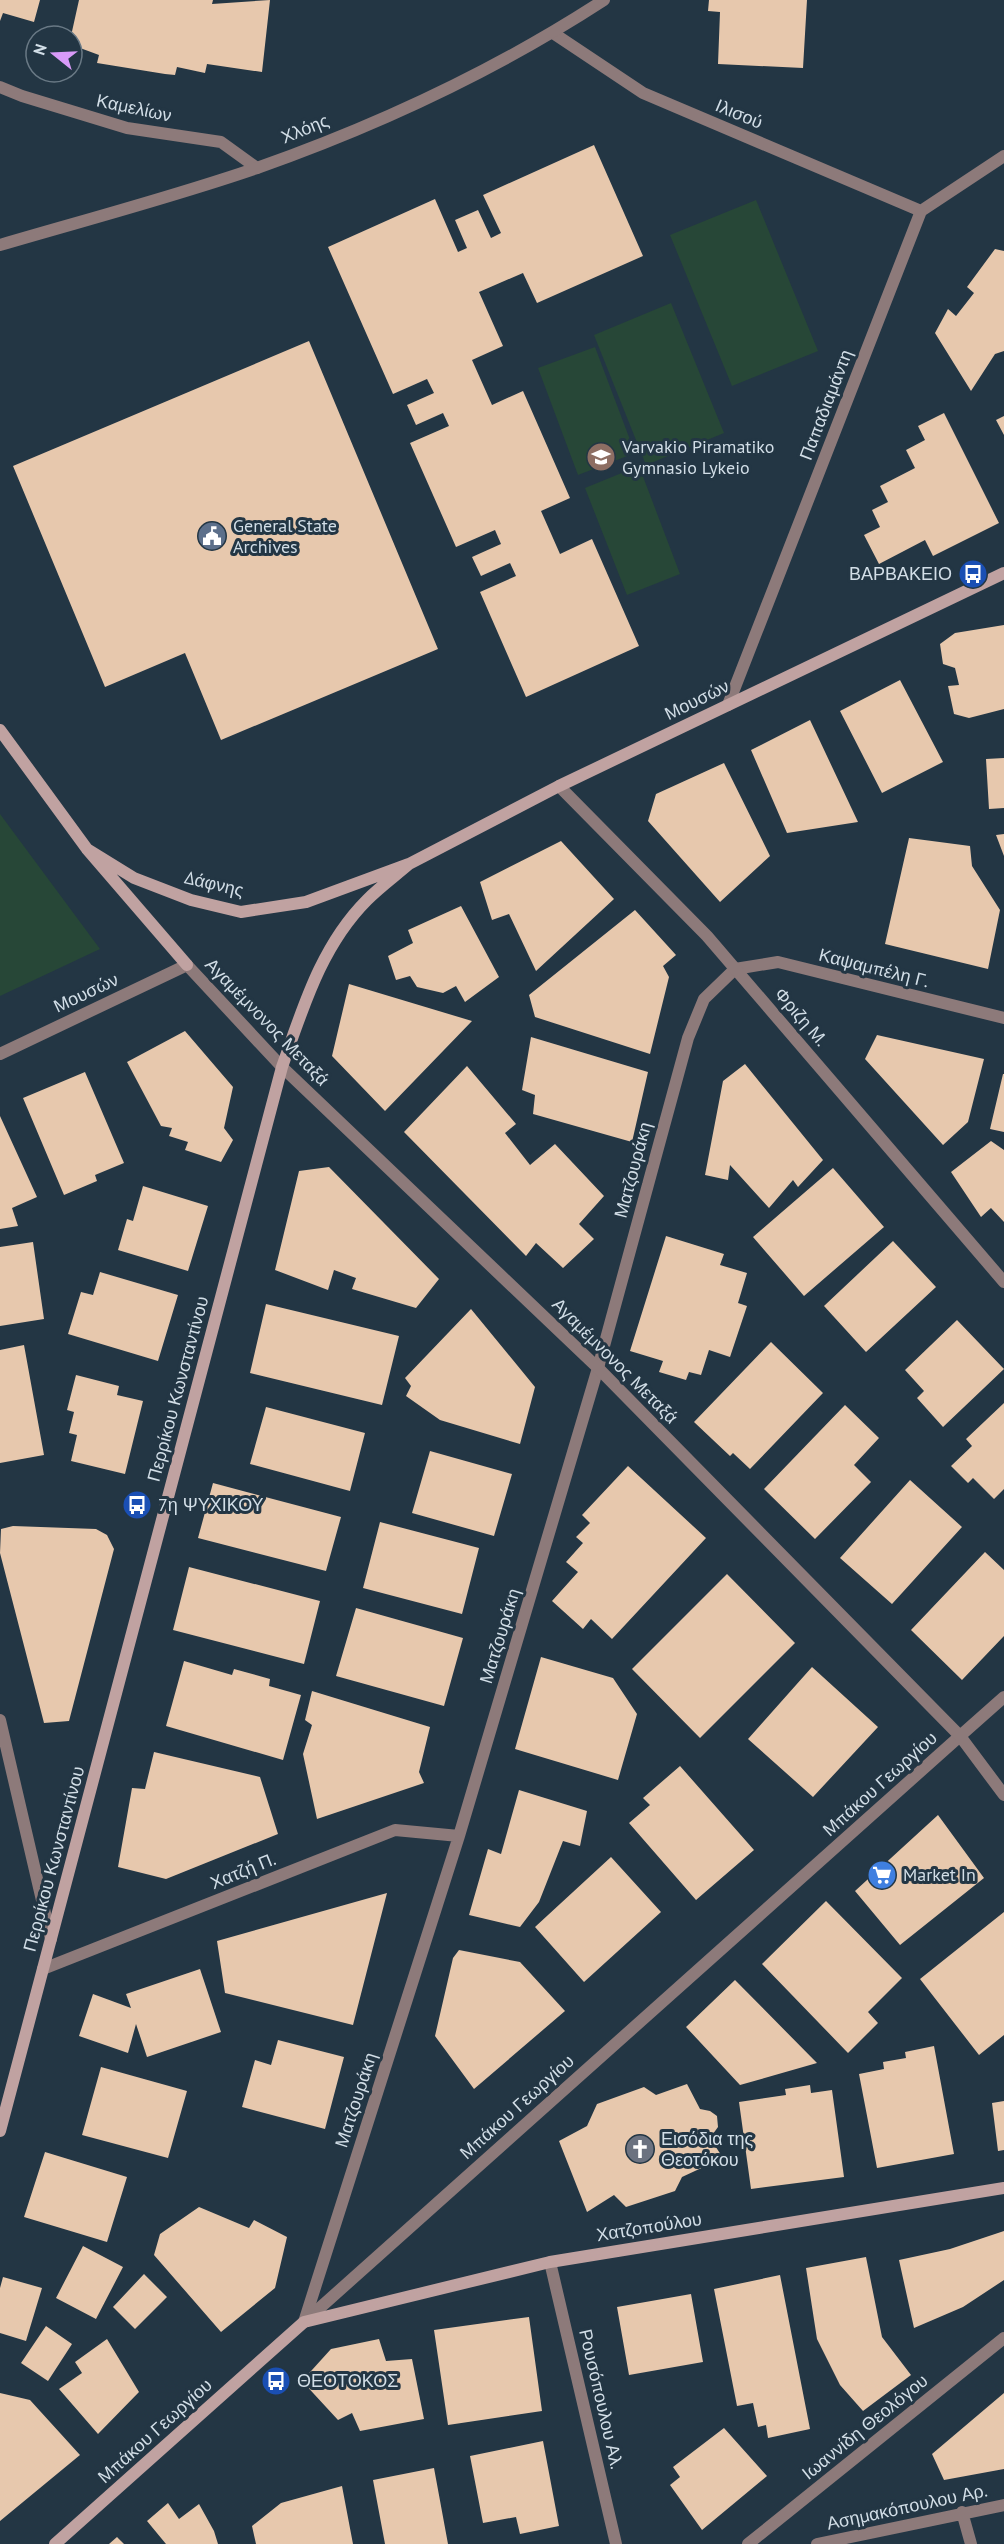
<svg xmlns="http://www.w3.org/2000/svg" width="1004" height="2544" font-family="'PT Sans',sans-serif">
	<style>
		.green { fill: #274737 }
		.building { fill: #e7c8ad }
		.lines { fill: none; stroke-linecap: round; stroke-linejoin: round }
		.pedestrian { stroke: #8d7a7a; stroke-width: 12 }
		.minor { stroke: #8d7a7a; stroke-width: 12 }
		.tertiary { stroke: #8d7a7a; stroke-width: 12 }
		.secondary { stroke: #c0a2a1; stroke-width: 12 }
		.labels { text-anchor: middle; stroke-width: 6; stroke-linejoin: round; paint-order: stroke }
		.street-label { font-size: 18px; fill: #d2dee7; stroke: #233644 }
		.poi-label { font-size: 18px; fill: #d2dee7; stroke: #233644; text-anchor: start }
	</style>
	<rect width="100%" height="100%" fill="#233644"/>
	<path class="green" d="M 756,200 L 818,351 L 732,386 L 670,235 Z
		M 671,303 L 724,433 L 646,465 L 594,335 Z
		M 595,347 L 635,453 L 578,475 L 538,368 Z
		M 639,466 L 680,574 L 627,595 L 585,488 Z
		M 0,814 L 100,949 L 0,996 Z"/>
	<path class="building" d="M 0,0 L 40,0 L 34,22 L 3,13 L 0,21 Z
		M 79,0 L 213,0 L 212,4 L 270,0 L 262,72 L 207,64 L 205,73 L 177,67 L 175,75 L 165,74 L 97,63 L 99,55 L 72,45 L 71,36 Z
		M 709,0 L 807,0 L 803,68 L 718,64 L 720,12 L 708,11 Z
		M 594,145 L 643,256 L 537,303 L 523,273 L 479,292 L 503,346 L 472,360 L 492,405 L 523,391 L 570,498 L 541,511 L 560,554 L 592,539 L 639,646 L 526,697 L 480,592 L 516,576 L 510,563 L 481,576 L 472,557 L 501,544 L 495,530 L 456,547 L 410,443 L 449,426 L 443,413 L 416,425 L 407,405 L 434,393 L 427,379 L 393,394 L 328,247 L 435,199 L 458,252 L 467,248 L 455,220 L 478,210 L 491,238 L 501,233 L 483,195 Z
		M 995,249 L 1004,251 L 1004,351 L 995,354 L 971,391 L 935,333 L 948,309 L 956,316 L 974,293 L 967,287 Z
		M 309,341 L 438,649 L 221,740 L 185,653 L 105,687 L 13,466 Z
		M 944,413 L 999,523 L 933,556 L 925,540 L 879,564 L 864,535 L 880,527 L 872,510 L 888,502 L 880,486 L 915,468 L 906,450 L 925,440 L 918,426 Z
		M 1004,416 L 1004,435 L 996,420 Z
		M 1004,625 L 1004,709 L 969,718 L 954,714 L 948,686 L 959,685 L 955,668 L 943,664 L 940,644 L 955,633 Z
		M 900,680 L 943,762 L 882,793 L 840,711 Z
		M 810,720 L 858,822 L 787,833 L 751,750 Z
		M 1004,758 L 1004,808 L 989,809 L 986,759 Z
		M 724,763 L 770,856 L 720,902 L 648,821 L 656,794 Z
		M 1004,834 L 1004,856 L 996,835 Z
		M 909,838 L 970,846 L 972,866 L 1000,910 L 988,969 L 885,944 Z
		M 561,841 L 614,899 L 536,971 L 509,914 L 492,920 L 480,882 Z
		M 461,906 L 499,977 L 465,1002 L 456,986 L 443,993 L 417,987 L 410,976 L 396,980 L 388,956 L 413,943 L 408,930 Z
		M 635,910 L 676,955 L 663,966 L 669,977 L 650,1054 L 535,1017 L 529,995 Z
		M 349,984 L 472,1021 L 385,1111 L 332,1056 Z
		M 185,1031 L 233,1087 L 224,1128 L 233,1140 L 221,1162 L 185,1150 L 188,1142 L 169,1136 L 172,1128 L 161,1126 L 127,1062 Z
		M 877,1035 L 984,1059 L 968,1122 L 943,1145 L 865,1059 Z
		M 531,1037 L 648,1072 L 632,1142 L 533,1114 L 535,1095 L 522,1090 Z
		M 745,1064 L 823,1160 L 798,1187 L 793,1180 L 769,1208 L 730,1165 L 728,1180 L 705,1175 L 723,1081 Z
		M 467,1066 L 516,1124 L 505,1133 L 530,1165 L 555,1144 L 604,1196 L 579,1224 L 594,1239 L 563,1268 L 536,1243 L 526,1256 L 404,1132 Z
		M 85,1072 L 124,1163 L 95,1175 L 97,1181 L 64,1195 L 23,1098 Z
		M 1003,1074 L 1004,1074 L 1004,1132 L 990,1129 Z
		M 0,1116 L 37,1197 L 12,1208 L 18,1226 L 0,1229 Z
		M 991,1141 L 1004,1150 L 1004,1222 L 991,1208 L 981,1217 L 951,1172 Z
		M 329,1167 L 439,1279 L 416,1308 L 352,1289 L 356,1278 L 334,1270 L 328,1290 L 275,1270 L 299,1171 Z
		M 833,1168 L 884,1227 L 804,1296 L 753,1237 Z
		M 143,1186 L 208,1206 L 188,1271 L 118,1250 L 127,1219 L 133,1221 Z
		M 666,1236 L 724,1254 L 720,1265 L 747,1273 L 738,1303 L 747,1306 L 730,1357 L 709,1350 L 701,1375 L 689,1372 L 686,1380 L 659,1372 L 663,1361 L 630,1351 Z
		M 893,1241 L 936,1287 L 866,1352 L 824,1306 Z
		M 33,1242 L 44,1319 L 0,1326 L 0,1247 Z
		M 100,1272 L 178,1295 L 158,1361 L 68,1334 L 81,1292 L 93,1295 Z
		M 266,1304 L 399,1336 L 382,1405 L 250,1373 Z
		M 471,1309 L 535,1387 L 520,1444 L 440,1420 L 406,1396 L 411,1386 L 405,1378 Z
		M 957,1320 L 1004,1369 L 943,1427 L 917,1398 L 924,1391 L 905,1370 Z
		M 771,1342 L 823,1393 L 750,1469 L 733,1453 L 730,1456 L 694,1422 Z
		M 24,1345 L 44,1455 L 0,1463 L 0,1350 Z
		M 76,1375 L 119,1386 L 117,1395 L 143,1401 L 125,1474 L 71,1461 L 77,1435 L 69,1433 L 74,1412 L 67,1410 Z
		M 1004,1403 L 1004,1489 L 994,1499 L 973,1478 L 968,1483 L 951,1466 L 972,1446 L 966,1439 Z
		M 845,1405 L 879,1438 L 854,1465 L 871,1482 L 815,1539 L 764,1489 Z
		M 266,1407 L 365,1433 L 350,1491 L 250,1464 Z
		M 430,1451 L 512,1474 L 494,1536 L 412,1513 Z
		M 628,1466 L 706,1538 L 612,1639 L 591,1619 L 583,1629 L 552,1601 L 578,1572 L 566,1562 L 583,1543 L 576,1537 L 590,1523 L 582,1515 Z
		M 910,1480 L 962,1527 L 892,1604 L 840,1558 Z
		M 213,1483 L 341,1517 L 326,1571 L 198,1538 Z
		M 380,1522 L 479,1548 L 462,1614 L 363,1588 Z
		M 13,1526 L 96,1529 L 107,1535 L 114,1549 L 69,1721 L 44,1723 L 0,1553 L 1,1529 Z
		M 985,1552 L 1004,1570 L 1004,1636 L 962,1680 L 911,1630 Z
		M 189,1567 L 320,1601 L 304,1664 L 173,1630 Z
		M 727,1574 L 795,1643 L 700,1738 L 632,1669 Z
		M 356,1608 L 463,1638 L 444,1706 L 336,1676 Z
		M 541,1657 L 613,1678 L 637,1714 L 618,1780 L 515,1749 Z
		M 184,1661 L 232,1675 L 234,1669 L 270,1679 L 269,1686 L 301,1695 L 283,1760 L 166,1726 Z
		M 812,1667 L 878,1727 L 813,1797 L 748,1739 Z
		M 312,1691 L 430,1727 L 419,1772 L 424,1783 L 317,1819 L 303,1754 L 312,1725 L 305,1720 Z
		M 154,1752 L 260,1777 L 278,1834 L 166,1879 L 118,1867 L 132,1788 L 145,1789 Z
		M 680,1766 L 754,1850 L 696,1900 L 629,1823 L 650,1805 L 643,1798 Z
		M 519,1790 L 587,1811 L 580,1846 L 563,1841 L 539,1902 L 520,1927 L 469,1915 L 488,1849 L 501,1854 Z
		M 938,1815 L 984,1878 L 900,1945 L 855,1891 Z
		M 611,1857 L 661,1912 L 584,1982 L 535,1927 Z
		M 387,1893 L 353,2025 L 225,1993 L 217,1941 Z
		M 826,1901 L 902,1978 L 868,2012 L 878,2023 L 848,2053 L 762,1964 Z
		M 1004,1912 L 1004,2035 L 979,2055 L 920,1979 Z
		M 459,1950 L 520,1962 L 565,2011 L 474,2089 L 435,2036 L 453,1958 Z
		M 200,1969 L 221,2032 L 147,2057 L 136,2024 L 128,2053 L 79,2036 L 93,1994 L 131,2008 L 126,1994 Z
		M 735,1980 L 817,2063 L 740,2085 L 686,2027 Z
		M 278,2040 L 344,2057 L 325,2129 L 242,2107 L 255,2060 L 271,2065 Z
		M 934,2046 L 954,2154 L 877,2168 L 859,2074 L 884,2069 L 883,2062 L 906,2058 L 905,2052 Z
		M 101,2067 L 187,2091 L 168,2158 L 82,2135 Z
		M 687,2084 L 700,2109 L 710,2111 L 717,2116 L 718,2127 L 710,2138 L 723,2158 L 682,2177 L 675,2191 L 626,2207 L 614,2195 L 587,2212 L 559,2141 L 587,2126 L 597,2104 L 644,2087 L 656,2095 Z
		M 810,2085 L 811,2093 L 832,2090 L 844,2177 L 751,2189 L 739,2102 L 786,2095 L 785,2089 Z
		M 1004,2101 L 1004,2150 L 998,2151 L 992,2103 Z
		M 45,2152 L 127,2177 L 107,2242 L 24,2217 Z
		M 199,2207 L 249,2228 L 254,2220 L 287,2237 L 275,2288 L 221,2332 L 154,2255 L 160,2234 Z
		M 1004,2231 L 1004,2280 L 963,2307 L 914,2328 L 899,2260 L 950,2249 Z
		M 83,2246 L 123,2267 L 96,2319 L 56,2298 Z
		M 866,2257 L 882,2337 L 911,2375 L 863,2411 L 840,2385 L 817,2339 L 806,2268 Z
		M 144,2274 L 167,2297 L 135,2329 L 113,2307 Z
		M 780,2275 L 810,2429 L 768,2438 L 766,2425 L 758,2427 L 753,2403 L 737,2406 L 714,2289 Z
		M 3,2277 L 42,2288 L 26,2341 L 0,2333 L 0,2288 Z
		M 691,2294 L 703,2362 L 629,2375 L 617,2307 Z
		M 529,2317 L 542,2411 L 448,2425 L 434,2330 Z
		M 46,2326 L 72,2344 L 48,2381 L 21,2363 Z
		M 107,2339 L 139,2392 L 98,2434 L 59,2389 L 82,2373 L 75,2362 Z
		M 379,2339 L 386,2361 L 412,2359 L 424,2419 L 360,2431 L 352,2413 L 338,2420 L 302,2381 L 331,2349 Z
		M 0,2393 L 30,2400 L 80,2455 L 0,2521 Z
		M 1004,2393 L 1004,2469 L 944,2480 L 932,2454 Z
		M 724,2428 L 767,2476 L 702,2530 L 670,2485 L 680,2477 L 673,2467 Z
		M 543,2441 L 559,2526 L 520,2534 L 516,2517 L 483,2523 L 470,2456 Z
		M 434,2468 L 448,2544 L 385,2544 L 373,2480 Z
		M 342,2486 L 353,2544 L 256,2544 L 252,2526 L 281,2503 Z
		M 168,2503 L 179,2519 L 199,2504 L 214,2531 L 218,2544 L 166,2544 L 147,2521 Z
		M 117,2537 L 124,2544 L 109,2544 Z"/>
	<g class="lines">
		<path class="pedestrian" d="M 304,2322 L 960,1736"/>
		<path class="minor" d="M 553,33 L 643,93 L 921,211
			M 0,87 L 22,96 L 127,128 L 221,142 L 257,168
			M 728,705 L 921,211 L 1004,156
			M 0,1054 L 187,965
			M 0,1720 L 51,1939
			M 43,1969 L 395,1830 L 459,1836
			M 550,2262 L 616,2544
			M 304,2322 L 459,1836 L 598,1368 L 688,1038 L 704,999 L 735,969 L 778,962 L 1004,1018
			M 962,2512 L 971,2544
			M 748,2544 L 1004,2338
			M 817,2544 L 1004,2505"/>
		<path class="tertiary" d="M 0,245 C 85,220 173,197 257,168 C 376,126 498,69 604,0
			M 559,786 L 707,936 L 1004,1282
			M 187,965 L 282,1067 L 598,1368 L 960,1736 L 1004,1795
			M 960,1736 L 1004,1697"/>
		<path class="secondary" d="M 0,730 L 87,849 L 187,965
			M 87,849 L 134,878 L 191,900 L 241,912 L 306,902 L 409,864 L 559,786 L 1004,573
			M 0,2131 L 282,1067 C 303,1008 321,946 367,900 C 380,887 395,876 409,864
			M 55,2544 L 304,2322 L 550,2262 L 1004,2188"/>
	</g>
	<defs>
		<g id="school-disc" transform="scale(1.5)"><circle r="9.5" fill="#8d6e63" stroke="#233644"/><path d="M0-5L7-2L0 1L-7-2ZM-4 1L0 2.5L4 1V4Q0 6-4 4Z" fill="#fff"/></g>
		<g id="civic-disc" transform="scale(1.5)"><circle r="9.5" fill="#5c6f8a" stroke="#233644"/><path d="M-.6-6.5H3V-4.5H.6V-3L4-1V1h2V6H-6V1h2V-1L-.6-3ZM-1.2 2.5V6h2.4V2.5Z" fill="#fff"/></g>
		<g id="bus-disc" transform="scale(1.5)"><circle r="9.5" fill="#1a4fb4" stroke="#233644"/><path d="M-5-6H5V4H4V6H2V4H-2V6H-4V4H-5ZM-3.5-4V0h7V-4ZM-3.5 1.2v1.5H-2V1.2ZM2 1.2v1.5H3.5V1.2Z" fill="#fff"/></g>
		<g id="supermarket-disc" transform="scale(1.5)"><circle r="9.5" fill="#3f7fe0" stroke="#233644"/><path d="M-6-5.5h2.5l.6 2H6L4.5 2H-2.5L-4.4-4H-6ZM-1.5 3.2a1.3 1.3 0 1 0 .1 0ZM3 3.2a1.3 1.3 0 1 0 .1 0Z" fill="#fff"/></g>
		<g id="church-disc" transform="scale(1.5)"><circle r="9.5" fill="#6b7280" stroke="#233644"/><path d="M-1.2-6h2.4v3.5h3.3v2.4h-3.3V6h-2.4V-.1h-3.3v-2.4h3.3Z" fill="#fff"/></g>
	</defs>
	<g fill-rule="evenodd">
		<use href="#school-disc" x="601" y="457"/>
		<use href="#civic-disc" x="212" y="536"/>
		<use href="#bus-disc" x="973" y="574"/>
		<use href="#bus-disc" x="137" y="1505"/>
		<use href="#supermarket-disc" x="882" y="1875"/>
		<use href="#church-disc" x="640" y="2149"/>
		<use href="#bus-disc" x="276" y="2381"/>
	</g>
	<g class="labels">
		<g class="street-label">
			<text transform="translate(134 108) rotate(12)" y="6">Καμελίων</text>
			<text transform="translate(739 114) rotate(23)" y="6">Ιλισού</text>
			<text transform="translate(305 129) rotate(-22)" y="6">Χλόης</text>
			<text transform="translate(826 405) rotate(-69)" y="6">Παπαδιαμάντη</text>
			<text transform="translate(697 700) rotate(-26)" y="6">Μουσών</text>
			<text transform="translate(214 884) rotate(13)" y="6">Δάφνης</text>
			<text transform="translate(874 968) rotate(14)" y="6">Καψαμπέλη Γ.</text>
			<text transform="translate(86 993) rotate(-25)" y="6">Μουσών</text>
			<text transform="translate(801 1017) rotate(49)" y="6">Φριζη Μ.</text>
			<text transform="translate(267 1022) rotate(46)" y="6">Αγαμέμνονος Μεταξά</text>
			<text transform="translate(633 1170) rotate(-75)" y="6">Ματζουράκη</text>
			<text transform="translate(615 1361) rotate(45)" y="6">Αγαμέμνονος Μεταξά</text>
			<text transform="translate(178 1389) rotate(-75)" y="6">Περρίκου Κωνσταντίνου</text>
			<text transform="translate(500 1636) rotate(-73)" y="6">Ματζουράκη</text>
			<text transform="translate(880 1784) rotate(-42)" y="6">Μπάκου Γεωργίου</text>
			<text transform="translate(54 1859) rotate(-75)" y="6">Περρίκου Κωνσταντίνου</text>
			<text transform="translate(243 1871) rotate(-22)" y="6">Χατζή Π.</text>
			<text transform="translate(356 2100) rotate(-72)" y="6">Ματζουράκη</text>
			<text transform="translate(517 2107) rotate(-42)" y="6">Μπάκου Γεωργίου</text>
			<text transform="translate(649 2227) rotate(-9)" y="6">Χατζοπούλου</text>
			<text transform="translate(601 2399) rotate(77)" y="6">Ρουσόπουλου Αλ.</text>
			<text transform="translate(865 2427) rotate(-39)" y="6">Ιωαννίδη Θεολόγου</text>
			<text transform="translate(155 2431) rotate(-42)" y="6">Μπάκου Γεωργίου</text>
			<text transform="translate(907 2507) rotate(-12)" y="6">Ασημακόπουλου Αρ.</text>
		</g>
		<g class="poi-label">
			<text x="622" y="453">Varvakio Piramatiko<tspan x="622" dy="21">Gymnasio Lykeio</tspan></text>
			<text x="233" y="532">General State<tspan x="233" dy="21">Archives</tspan></text>
			<text x="952" y="580" text-anchor="end">ΒΑΡΒΑΚΕΙΟ</text>
			<text x="158" y="1511">7η ΨΥΧΙΚΟΥ</text>
			<text x="903" y="1881">Market In</text>
			<text x="661" y="2145">Εισόδια της<tspan x="661" dy="21">Θεοτόκου</tspan></text>
			<text x="297" y="2387">ΘΕΟΤΟΚΟΣ</text>
		</g>
	</g>
	<g transform="translate(54 54) rotate(288)"><circle r="28" fill="#233644" stroke="#697985" stroke-width="1.5"/>
	<path d="M0-4.5L10 22L0 15L-10 22Z" fill="#d89af8"/>
	<text y="-9" font-size="16" font-weight="bold" text-anchor="middle" fill="#d2dee7">N</text>
	</g>
</svg>
